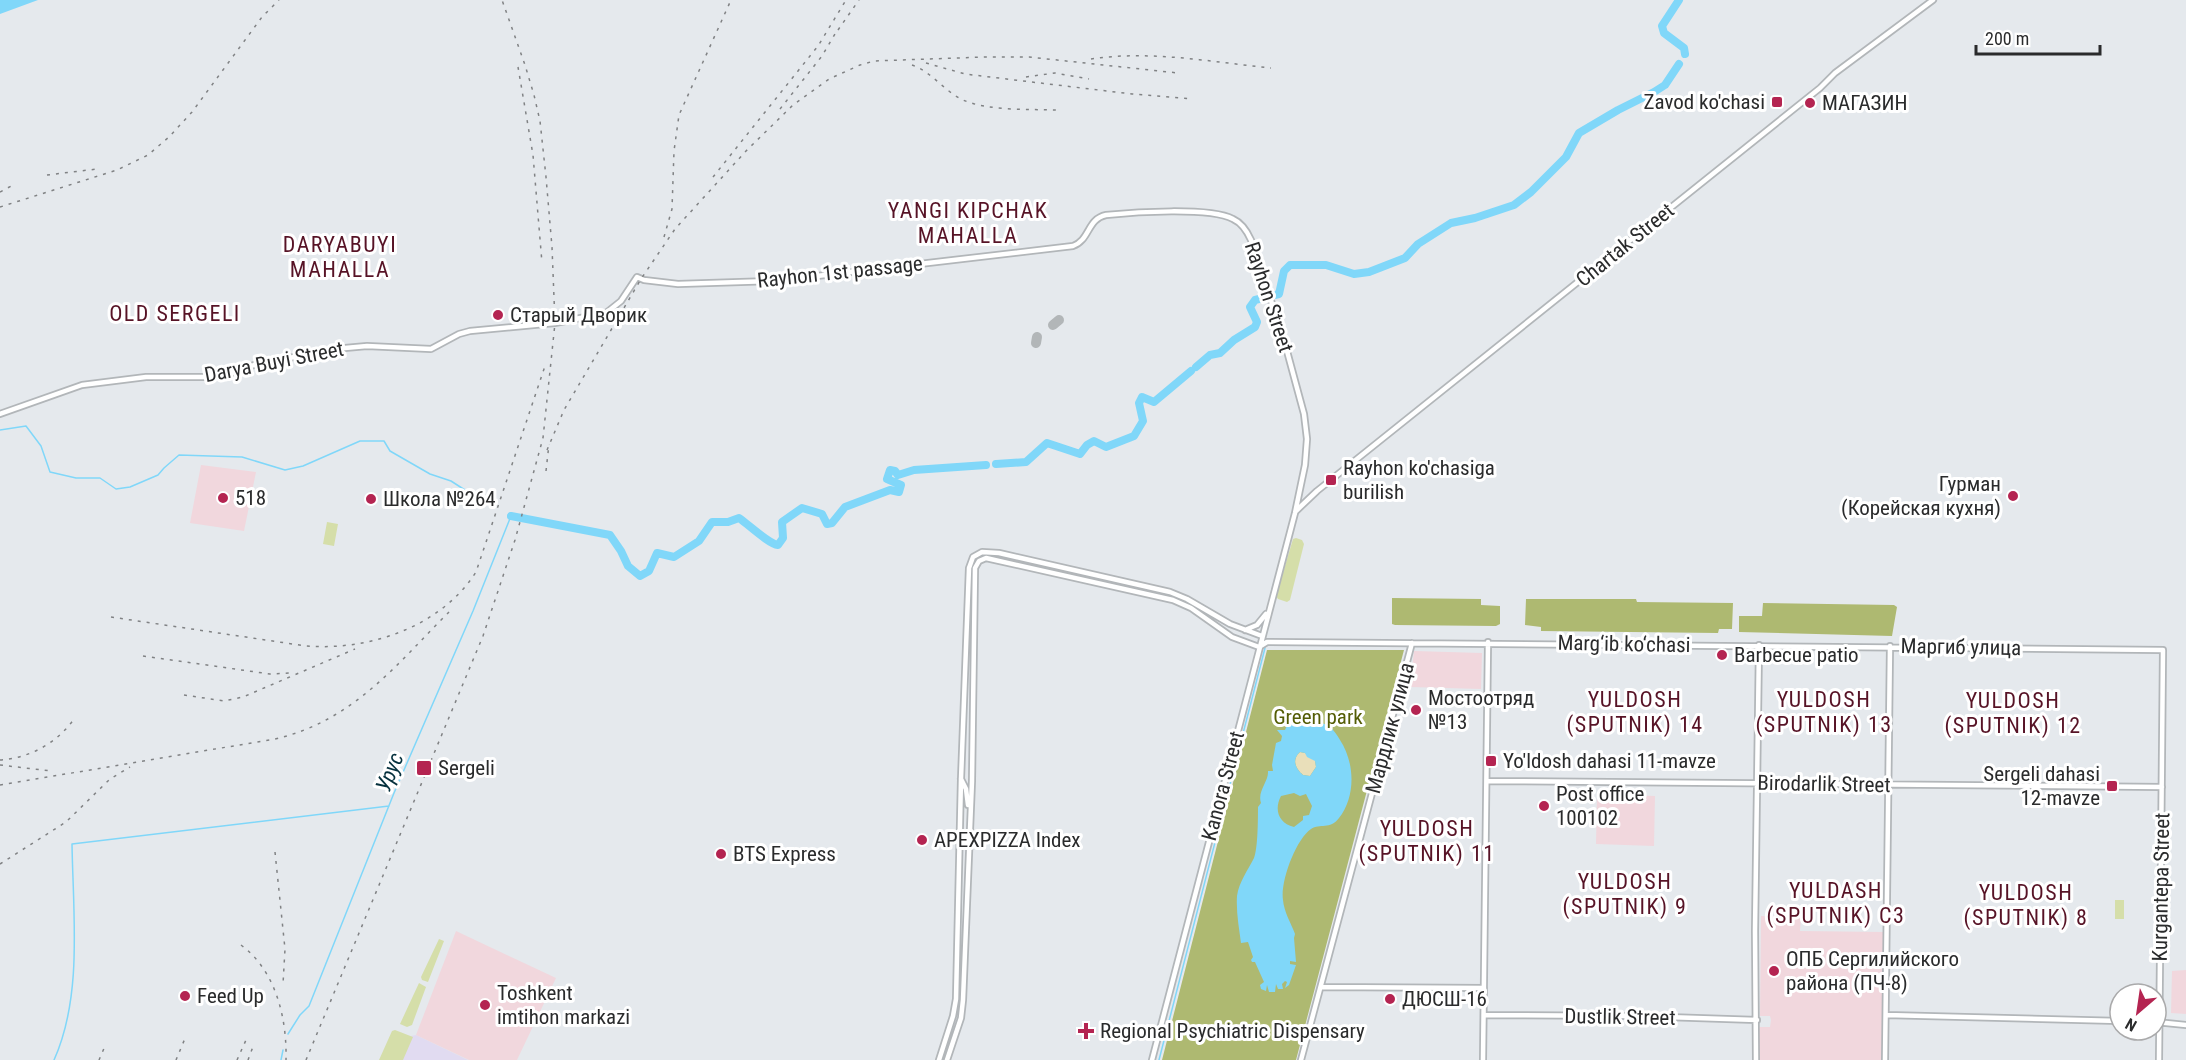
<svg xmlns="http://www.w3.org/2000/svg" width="2186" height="1060" font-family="'Roboto Condensed',sans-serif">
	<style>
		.commercial { fill: #e1dbf1 }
		.education { fill: #f1d7dd }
		.green { fill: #d5dea9 }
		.forest { fill: #aeb971 }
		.sand { fill: #e9dfba }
		.water { fill: #80d7f9; fill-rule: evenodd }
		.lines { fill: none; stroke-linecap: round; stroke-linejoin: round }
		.stream { stroke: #80d7f9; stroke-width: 1.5 }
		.river { stroke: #80d7f9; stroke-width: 8 }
		.taxiway { stroke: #b2b6b8; stroke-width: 10 }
		.tertiary-casing { stroke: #b2b6b9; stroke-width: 8 }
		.tertiary { stroke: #fff; stroke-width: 4.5 }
		.rail { stroke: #808284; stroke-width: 1.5; stroke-dasharray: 3 6; stroke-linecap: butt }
		.poi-dot { fill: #b42451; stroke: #fff; stroke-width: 2 }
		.labels { text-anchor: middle; stroke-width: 6; stroke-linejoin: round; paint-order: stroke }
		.poi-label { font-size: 21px; fill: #2a2b2c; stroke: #fff; text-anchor: start }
		.street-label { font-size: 21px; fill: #2a2b2c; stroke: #fff }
		.park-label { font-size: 21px; fill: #545d06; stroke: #fff }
		.neighbourhood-label { font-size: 22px; letter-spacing: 1.5px; fill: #571326; stroke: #fff }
		.water-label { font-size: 22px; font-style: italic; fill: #05303d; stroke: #fff }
	</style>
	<rect width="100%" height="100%" fill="#e5e9ed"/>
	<path class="commercial" d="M 416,1035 L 468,1060 L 401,1060 L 411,1036 Z"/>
	<path class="education" d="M 201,465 L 256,472 L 244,531 L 190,523 Z
		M 1414,651 L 1482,653 L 1481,689 L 1410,687 Z
		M 1597,794 L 1655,796 L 1654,846 L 1596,844 Z
		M 1761,916 L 1801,917 L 1800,931 L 1884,932 L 1883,1060 L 1759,1060 L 1759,1027 L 1770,1027 L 1771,1020 L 1770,1016 L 1760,1016 Z
		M 456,931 L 556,978 L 517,1060 L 469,1060 L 416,1035 Z
		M 2186,970 L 2186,1014 L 2171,1013 L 2172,971 Z"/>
	<path class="green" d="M 327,522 L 338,524 L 334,546 L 323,544 Z
		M 1296,538 L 1302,540 L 1304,544 L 1290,600 L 1287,602 L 1278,599 L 1276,596 L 1293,539 Z
		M 2115,900 L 2124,900 L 2124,919 L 2115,919 Z
		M 439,939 L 444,941 L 428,982 L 422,980 L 421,977 Z
		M 419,983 L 426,987 L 412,1025 L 407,1027 L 400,1024 Z
		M 395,1030 L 413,1037 L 403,1060 L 379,1060 L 392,1031 Z"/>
	<path class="forest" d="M 1392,598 L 1481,599 L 1481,605 L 1500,606 L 1500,624 L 1496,626 L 1395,625 L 1392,624 Z
		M 1526,599 L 1636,599 L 1637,602 L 1733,603 L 1732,629 L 1719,629 L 1718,633 L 1541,631 L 1541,627 L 1525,625 Z
		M 1763,603 L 1894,605 L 1897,607 L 1892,636 L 1739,632 L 1739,616 L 1762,616 Z
		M 1267,650 L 1404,650 L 1296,1060 L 1162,1060 Z"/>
	<path class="sand" d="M 1300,752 L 1305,753 L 1315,760 L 1316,767 L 1310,776 L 1303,775 C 1296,769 1291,760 1300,752 Z"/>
	<path class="water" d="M 0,0 L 38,0 L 0,14 Z
		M 1295,718 C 1298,719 1300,721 1302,722 C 1311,726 1320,720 1329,726 C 1334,730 1337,735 1340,740 C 1355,763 1356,796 1339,818 C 1330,830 1320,823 1311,829 C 1296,839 1280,882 1283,900 C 1284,912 1291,923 1295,934 L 1294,938 L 1296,962 L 1290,961 L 1290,964 L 1296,965 L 1289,985 L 1285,988 L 1287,982 L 1285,981 L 1282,984 L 1283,989 L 1278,989 L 1276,984 L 1275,992 L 1269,992 L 1267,985 L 1266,991 L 1261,989 L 1260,985 L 1264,982 L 1255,962 L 1252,962 L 1251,960 L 1253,957 L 1248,942 L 1241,943 C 1239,928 1236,912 1237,896 C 1239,882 1248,870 1254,858 C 1258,848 1258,818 1258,807 L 1261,803 C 1257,791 1269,781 1268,771 L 1273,771 L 1272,765 L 1276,743 L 1281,741 L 1282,736 L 1277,730 L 1285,730 L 1288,723 ZM 1300,752 L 1305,753 L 1307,757 L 1315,761 L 1316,767 L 1310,776 L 1303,775 C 1296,769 1291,760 1300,752 ZM 1294,793 L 1300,796 L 1306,794 L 1312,806 L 1309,815 L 1303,816 L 1303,820 L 1294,827 C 1278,823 1274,809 1281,796 Z"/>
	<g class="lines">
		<path class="stream" d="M 0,430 L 26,426 L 41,446 L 50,472 L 76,478 L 100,478 L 116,489 L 130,487 L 158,475 L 164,468 L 179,455 L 242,457 L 285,470 L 303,466 L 360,441 L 384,441 L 390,451 L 430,474 L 451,481 L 482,501 L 493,505
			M 288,1034 L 300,1015 L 309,1006 L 394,793 L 473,611 L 511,516 L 508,515
			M 54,1060 C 83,996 73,913 72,844 L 389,806
			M 281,1060 L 283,1050
			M 1159,1060 L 1265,648"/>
		<path class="river" d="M 1679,0 L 1662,26 L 1664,33 L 1684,48 L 1685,54
			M 1196,367 L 1210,355 L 1220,353 L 1234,340 L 1255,327 L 1257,322 L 1250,307 L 1255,300 L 1279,294 L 1284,271 L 1290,265 L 1326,265 L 1354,274 L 1369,272 L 1405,258 L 1418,244 L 1451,223 L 1475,218 L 1514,205 L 1531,192 L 1566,157 L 1579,133 L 1618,110 L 1654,92 L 1665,85 L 1679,64
			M 996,464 L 1026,462 L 1047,443 L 1080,454 L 1087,445 L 1094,441 L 1106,447 L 1134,436 L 1143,421 L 1139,403 L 1142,397 L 1154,402 L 1191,371
			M 511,516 L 610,535 L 621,551 L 628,566 L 640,576 L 649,571 L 657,553 L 674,557 L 699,541 L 712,522 L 728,522 L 739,518 C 749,525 769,544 778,545 L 783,538 L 782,522 L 802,508 L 822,514 L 827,524 L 832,523 L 845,507 L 890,490 L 899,492 L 901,485 L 887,479 L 890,470 L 895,471 L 898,475 L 914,470 L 986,465"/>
		<path class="taxiway" d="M 1053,325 L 1059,320
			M 1036,343 L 1037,337"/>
		<g class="tertiary-casing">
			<path id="tertiary" d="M 0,414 L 82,385 L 146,377 L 220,377 L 254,365 L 334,349 L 367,346 L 431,349 L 459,334 L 470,331 L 555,323 L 606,313 L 621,301 L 637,277 L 644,280 L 678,284 L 774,281 L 1073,246 C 1090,240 1087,219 1106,215 C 1134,212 1210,207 1233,219 C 1242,223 1247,231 1251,240 L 1284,340 L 1304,414 L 1307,439 L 1305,465 L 1295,513 L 1152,1060
				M 1296,511 L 1317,491 L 1820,88 L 1835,73 L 1933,0
				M 1245,630 L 1257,625 L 1266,614
				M 961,779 L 966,789 L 968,805
				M 1487,781 L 2162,787
				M 1321,987 L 1484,988
				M 1484,1015 L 1636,1016 L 1757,1020
				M 1886,1015 L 2120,1021
				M 2156,1022 L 2186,1025
				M 939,1060 L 953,1016 L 956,999 L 961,779 L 969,568 L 973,557 L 982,552 L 999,553 L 1170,592 L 1187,599 L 1230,624 L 1262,636
				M 947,1060 L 961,1018 L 963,1000 L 972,781 L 975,568 L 979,561 L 986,558 L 1173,600 L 1191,608 L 1232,637 L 1259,647 L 1267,642 L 2163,650 L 2159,1060
				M 1301,1060 L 1412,643
				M 1483,1060 L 1488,642
				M 1756,1060 L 1755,931 L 1759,645
				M 1885,1060 L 1890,646"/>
		</g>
		<use href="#tertiary" class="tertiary"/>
		<path class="rail" d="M 838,30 L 859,0
			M 1091,59 C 1150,50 1212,62 1271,68
			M 926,63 L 965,74 L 1132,94 L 1193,99
			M 912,65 C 932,72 944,91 963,100 C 988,111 1028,109 1056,110
			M 518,67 L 533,155 L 542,263
			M 1026,77 L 1055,73 L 1089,79
			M 780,109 L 822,56 L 835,34
			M 47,175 L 97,169
			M 713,177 L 818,46 L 846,0
			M 0,192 L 15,184
			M 0,207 L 117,170 L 148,155 L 169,137 L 192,112 L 262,17 L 279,0
			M 664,237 L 672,209 L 674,151 L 679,115 L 731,0
			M 547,450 L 564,410 L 641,279 L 675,229 L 746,151 L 793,105 L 829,79 L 860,65 L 874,61 L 984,57 L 1029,57 L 1178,73
			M 546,471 L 549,444
			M 111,617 L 306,646 C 369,651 441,627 476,572 L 545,366
			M 143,656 L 270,674 L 290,673
			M 184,695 L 224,701 L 243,697 L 355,649
			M 0,760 C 30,758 57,743 74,719
			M 0,765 L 51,771
			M 0,785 L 275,739 C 353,721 395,666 449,612
			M 275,852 L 285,949 L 283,984
			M 0,864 L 66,822 L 110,779 L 130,767
			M 241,945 C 276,971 287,1018 286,1060
			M 99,1060 L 105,1046
			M 176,1060 L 186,1036
			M 237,1060 L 246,1040
			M 248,1060 L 254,1044
			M 306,1060 L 483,636 L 515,540 L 543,438 L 555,323 L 552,247 L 546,177 L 540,121 L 534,95 L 525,65 L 502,0"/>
	</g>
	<g class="poi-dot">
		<rect x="1771" y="96" width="12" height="12" rx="3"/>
		<circle cx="1810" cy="103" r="6"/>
		<circle cx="498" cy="315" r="6"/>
		<rect x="1325" y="474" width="12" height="12" rx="3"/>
		<circle cx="2013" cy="496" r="6"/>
		<circle cx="223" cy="498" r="6"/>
		<circle cx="371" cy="499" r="6"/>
		<circle cx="1722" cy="655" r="6"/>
		<circle cx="1416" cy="710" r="6"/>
		<rect x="1485" y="755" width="12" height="12" rx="3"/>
		<rect x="416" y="760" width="16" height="16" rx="3"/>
		<rect x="2106" y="780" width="12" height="12" rx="3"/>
		<circle cx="1544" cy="806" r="6"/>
		<circle cx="922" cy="840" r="6"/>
		<circle cx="721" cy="854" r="6"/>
		<circle cx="1774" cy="971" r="6"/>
		<circle cx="185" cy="996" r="6"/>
		<circle cx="1390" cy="999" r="6"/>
		<circle cx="485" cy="1005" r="6"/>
		<path d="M1083 1022h6v6h6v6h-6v6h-6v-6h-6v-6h6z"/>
	</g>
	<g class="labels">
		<g class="poi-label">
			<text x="1765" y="109" text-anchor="end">Zavod ko'chasi</text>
			<text x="1822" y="110">МАГАЗИН</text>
			<text x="510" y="322">Старый Дворик</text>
			<text x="1343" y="475">Rayhon ko'chasiga<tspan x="1343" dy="24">burilish</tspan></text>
			<text x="2001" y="491" text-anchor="end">Гурман<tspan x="2001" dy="24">(Корейская кухня)</tspan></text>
			<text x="235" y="505">518</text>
			<text x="383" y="506">Школа №264</text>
			<text x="1734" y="662">Barbecue patio</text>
			<text x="1428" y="705">Мостоотряд<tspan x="1428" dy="24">№13</tspan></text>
			<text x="1503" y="768">Yo'ldosh dahasi 11-mavze</text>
			<text x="438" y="775">Sergeli</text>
			<text x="2100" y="781" text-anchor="end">Sergeli dahasi<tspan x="2100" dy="24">12-mavze</tspan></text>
			<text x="1556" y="801">Post office<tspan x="1556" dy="24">100102</tspan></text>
			<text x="934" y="847">APEXPIZZA Index</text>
			<text x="733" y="861">BTS Express</text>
			<text x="1786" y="966">ОПБ Сергилийского<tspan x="1786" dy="24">района (ПЧ-8)</tspan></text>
			<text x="497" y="1000">Toshkent<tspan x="497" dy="24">imtihon markazi</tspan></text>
			<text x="197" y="1003">Feed Up</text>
			<text x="1402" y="1006">ДЮСШ-16</text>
			<text x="1100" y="1038">Regional Psychiatric Dispensary</text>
		</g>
		<g class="street-label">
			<text transform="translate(1625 245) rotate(-39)" y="7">Chartak Street</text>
			<text transform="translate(840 272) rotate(-6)" y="7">Rayhon 1st passage</text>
			<text transform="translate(1269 297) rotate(72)" y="7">Rayhon Street</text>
			<text transform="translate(274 362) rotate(-11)" y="7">Darya Buyi Street</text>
			<text transform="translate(1624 644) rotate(1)" y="7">Marg‘ib ko‘chasi</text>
			<text transform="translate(1961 647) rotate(1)" y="7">Маргиб улица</text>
			<text transform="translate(1390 728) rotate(-75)" y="7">Мардлик улица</text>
			<text transform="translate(1824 784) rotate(1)" y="7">Birodarlik Street</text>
			<text transform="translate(1223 786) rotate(-75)" y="7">Kanora Street</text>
			<text transform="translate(2161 887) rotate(-89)" y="7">Kurgantepa Street</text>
			<text transform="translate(1620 1017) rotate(1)" y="7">Dustlik Street</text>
		</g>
		<g class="park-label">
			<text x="1318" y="724">Green park</text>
		</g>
		<g class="neighbourhood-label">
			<text x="968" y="218">YANGI KIPCHAK<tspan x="968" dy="25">MAHALLA</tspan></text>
			<text x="340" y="252">DARYABUYI<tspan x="340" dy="25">MAHALLA</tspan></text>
			<text x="175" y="321">OLD SERGELI</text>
			<text x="1635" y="707">YULDOSH<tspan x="1635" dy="25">(SPUTNIK) 14</tspan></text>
			<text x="1824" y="707">YULDOSH<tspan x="1824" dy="25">(SPUTNIK) 13</tspan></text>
			<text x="2013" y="708">YULDOSH<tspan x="2013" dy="25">(SPUTNIK) 12</tspan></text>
			<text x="1427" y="836">YULDOSH<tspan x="1427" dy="25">(SPUTNIK) 11</tspan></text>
			<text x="1625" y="889">YULDOSH<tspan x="1625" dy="25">(SPUTNIK) 9</tspan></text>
			<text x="1836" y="898">YULDASH<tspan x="1836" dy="25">(SPUTNIK) С3</tspan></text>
			<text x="2026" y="900">YULDOSH<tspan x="2026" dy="25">(SPUTNIK) 8</tspan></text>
		</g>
		<g class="water-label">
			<text transform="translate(389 772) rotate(-68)" y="8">Урус</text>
		</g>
	</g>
	<g transform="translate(2138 1012) rotate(209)"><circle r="28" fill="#ffffff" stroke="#aaaaab" stroke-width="1.5"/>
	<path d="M0-4.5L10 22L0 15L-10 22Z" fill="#b42451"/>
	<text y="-9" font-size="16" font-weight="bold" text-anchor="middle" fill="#2a2b2c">N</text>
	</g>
	<path d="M1976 45v9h124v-9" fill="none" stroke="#2a2b2c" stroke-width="3"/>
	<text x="1985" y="45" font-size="18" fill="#2a2b2c" stroke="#ffffff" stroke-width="4.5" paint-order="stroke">200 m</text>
</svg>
